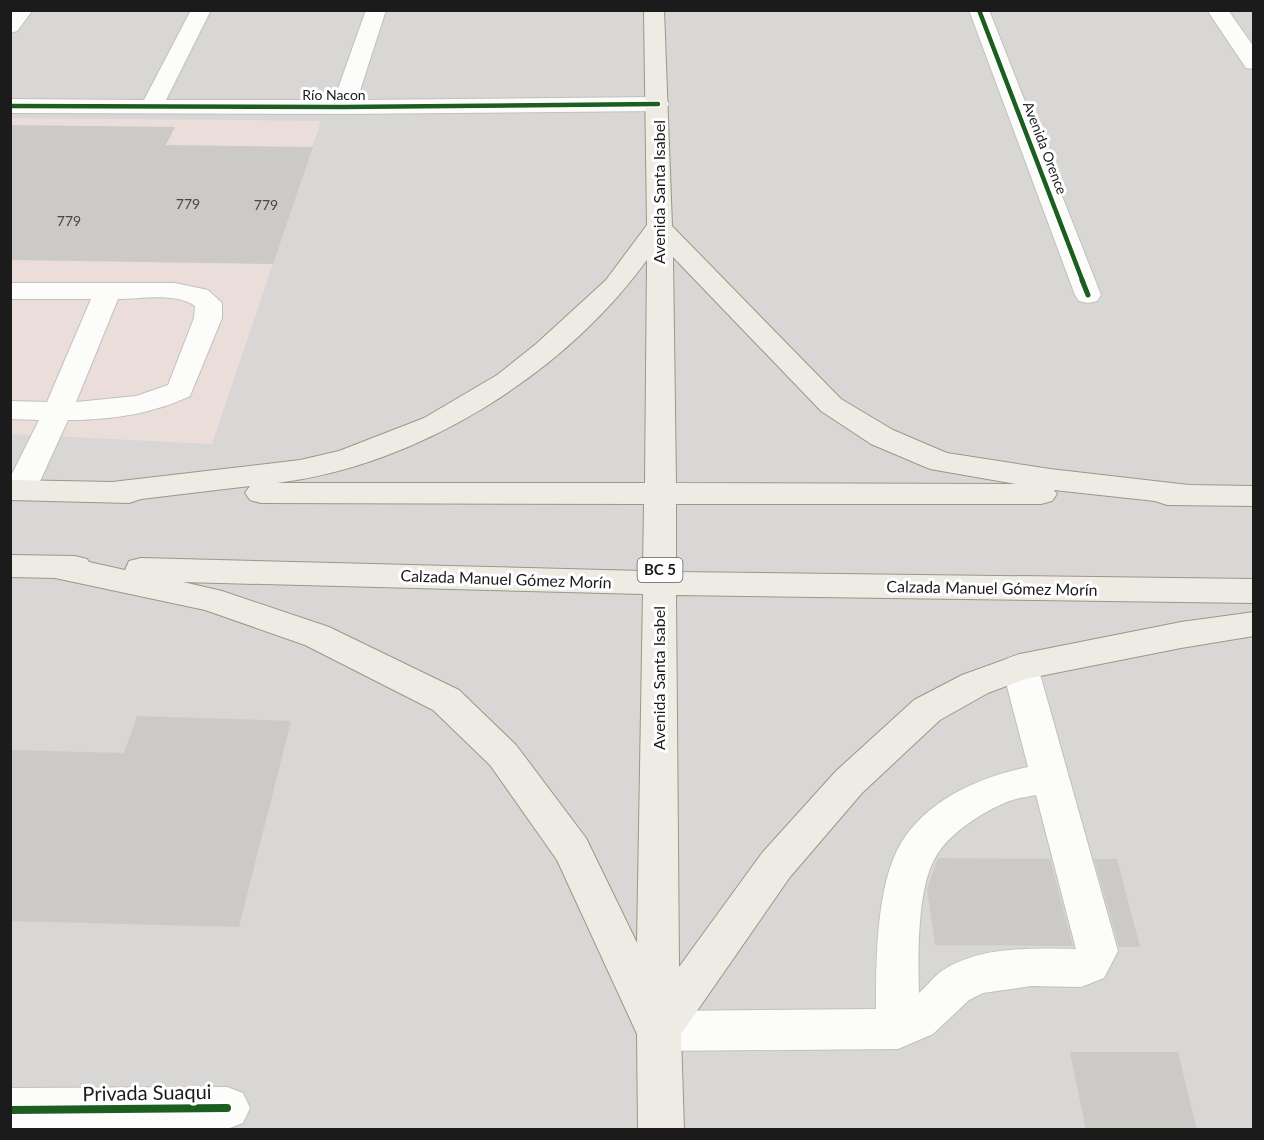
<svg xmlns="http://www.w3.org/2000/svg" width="1264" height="1140" font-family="Lato,sans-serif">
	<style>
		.residential { fill: #d8d7d5 }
		.commercial { fill: #ebdeda }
		.building { fill: #cccac7 }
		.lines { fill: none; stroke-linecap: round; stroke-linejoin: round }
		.minor-casing { stroke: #c0c0be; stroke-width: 2 }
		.major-casing { stroke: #9d9783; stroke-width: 2 }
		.minor { fill: #fcfcfb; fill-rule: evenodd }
		.major { fill: #eeebe4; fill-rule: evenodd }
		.cycleway-far2-casing { stroke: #fff; stroke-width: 7 }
		.cycleway-far1-casing { stroke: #fff; stroke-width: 9 }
		.cycleway-casing { stroke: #fff; stroke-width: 11 }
		.cycleway-far2 { stroke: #1b5e20; stroke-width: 4.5 }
		.cycleway-far1 { stroke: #1b5e20; stroke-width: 5 }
		.cycleway { stroke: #1b5e20; stroke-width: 8 }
		.labels { text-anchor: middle; stroke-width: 6; stroke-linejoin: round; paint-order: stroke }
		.far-street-label { font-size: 14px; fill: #1b1b1b; stroke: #fff }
		.number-label { font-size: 14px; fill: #474746 }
		.shield { fill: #fff; stroke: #5f5f5f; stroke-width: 1.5 }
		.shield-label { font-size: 15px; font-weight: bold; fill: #1b1b1b }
		.street-label { font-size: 16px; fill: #1b1b1b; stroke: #fff }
		.near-street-label { font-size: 20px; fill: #1b1b1b; stroke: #fff }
	</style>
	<rect width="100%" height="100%" fill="#e9e8e4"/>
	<path class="residential" d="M 11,11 L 1253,11 L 1253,1129 L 11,1129 Z"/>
	<path class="commercial" d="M 10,118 L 321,121 L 212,444 L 11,434 Z"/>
	<path class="building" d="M 10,125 L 175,127 L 166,145 L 313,147 L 273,264 L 10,260 Z
		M 137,716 L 291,721 L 239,927 L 10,921 L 10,750 L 124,753 Z
		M 938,858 L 1050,859 L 1073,946 L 935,945 L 927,889 Z
		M 1094,859 L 1117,859 L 1140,947 L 1119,947 Z
		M 1070,1052 L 1178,1052 L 1197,1130 L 1086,1130 Z"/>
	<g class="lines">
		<g class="minor-casing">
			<path id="minor" d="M 12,10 L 33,10 L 17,31 L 10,33 Z
				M 191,10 L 211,10 L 166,100 L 334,100 L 366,10 L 386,10 L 357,100 L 658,97 L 666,99 L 669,104 L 666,109 L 658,111 L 343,114 L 10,113 L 10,99 L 144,100 Z
				M 969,10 L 989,10 L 1101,295 L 1097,301 L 1088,303 L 1079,301 L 1075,295 Z
				M 1207,10 L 1228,10 L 1254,47 L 1254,69 L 1246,68 Z
				M 10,283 L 175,283 L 208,290 L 222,303 L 222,318 L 190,396 C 152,414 111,420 68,420 L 36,490 L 31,497 L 20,500 L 10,498 L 10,478 L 39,420 L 10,419 L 10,401 L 47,402 L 91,299 L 10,299 ZM 118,299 C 140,299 176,292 195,306 L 194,318 L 168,385 L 136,396 L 76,402 Z
				M 1020,654 L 1032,658 L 1038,667 L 1118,951 L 1104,978 L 1081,987 L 1031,986 L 983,993 L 969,1000 L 933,1034 L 898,1049 L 658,1051 L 643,1045 L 636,1031 L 643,1017 L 658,1011 L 876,1009 C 876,961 876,885 901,843 C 928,799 980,777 1028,767 L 1002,667 L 1008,658 ZM 1036,795 L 1076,949 C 1032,948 976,946 939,973 C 932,979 926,987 919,993 C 918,957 917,892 934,860 C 947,834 982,812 1009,801 C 1017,798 1027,797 1036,795 Z
				M 227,1087 L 243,1093 L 250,1108 L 243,1123 L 227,1129 L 10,1130 L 10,1088 Z"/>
		</g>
		<g class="major-casing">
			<path id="major" d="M 644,10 L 664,10 L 672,226 L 841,399 L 893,430 L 947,453 L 1050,469 L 1189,485 L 1254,486 L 1254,506 L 1167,505 L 1155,501 L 1054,490 L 1057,494 L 1052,501 L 1041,504 L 676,504 L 676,572 L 1254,579 L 1254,603 L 676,595 L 679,967 L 762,853 L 836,771 L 914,700 L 962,675 L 1020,654 L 1181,622 L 1254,612 L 1254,636 L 1181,648 L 1025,679 L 988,693 L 940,720 L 862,793 L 790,877 L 681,1034 L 684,1130 L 638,1130 L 637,1034 L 557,860 L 490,765 L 433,710 L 305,645 L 205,610 L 55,578 L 10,577 L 10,555 L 75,556 L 87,559 L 89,562 L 125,570 L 129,561 L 141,558 L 643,571 L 644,504 L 261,503 L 250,500 L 245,493 L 250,486 L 141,499 L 129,503 L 10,500 L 10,480 L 112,482 L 300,460 L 339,451 L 424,418 L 497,375 L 536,344 L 606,280 L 647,225 ZM 673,257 L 821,411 L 871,444 L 930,469 L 1016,484 L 676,483 ZM 647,260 L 645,483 L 277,483 C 419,465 563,375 647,260 ZM 183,582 L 643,594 L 637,943 L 586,838 L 516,745 L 459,690 L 329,627 L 222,591 Z"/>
		</g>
		<use href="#minor" class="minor"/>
		<use href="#major" class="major"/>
		<g class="cycleway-far2-casing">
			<path id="cycleway-far2" d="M 979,10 L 1083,282
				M 10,106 L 343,107 L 658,104"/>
		</g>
		<g class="cycleway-far1-casing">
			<path id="cycleway-far1" d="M 1082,280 L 1088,295"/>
		</g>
		<g class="cycleway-casing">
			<path id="cycleway" d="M 10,1110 L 227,1108"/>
		</g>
		<use href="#cycleway-far2" class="cycleway-far2"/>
		<use href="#cycleway-far1" class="cycleway-far1"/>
		<use href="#cycleway" class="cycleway"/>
	</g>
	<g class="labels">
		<g class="far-street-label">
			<text x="334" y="100">Río Nacon</text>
			<text transform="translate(1045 148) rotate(69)" y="5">Avenida Orence</text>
		</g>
		<g class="number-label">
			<text x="188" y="209">779</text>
			<text x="266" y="210">779</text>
			<text x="69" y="226">779</text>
		</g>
		<rect class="shield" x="637.5" y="558" width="45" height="24" rx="4.5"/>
		<g class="shield-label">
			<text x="660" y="575">BC 5</text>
		</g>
		<g class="street-label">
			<text transform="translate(659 192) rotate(-90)" y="6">Avenida Santa Isabel</text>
			<text transform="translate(506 579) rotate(2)" y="6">Calzada Manuel Gómez Morín</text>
			<text transform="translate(992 588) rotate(1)" y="6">Calzada Manuel Gómez Morín</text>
			<text transform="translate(659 678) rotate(-90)" y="6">Avenida Santa Isabel</text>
		</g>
		<g class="near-street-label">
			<text transform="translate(147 1093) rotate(-1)" y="7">Privada Suaqui</text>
		</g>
	</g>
	<rect width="1264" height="1140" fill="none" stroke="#1b1b1b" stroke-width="24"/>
</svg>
